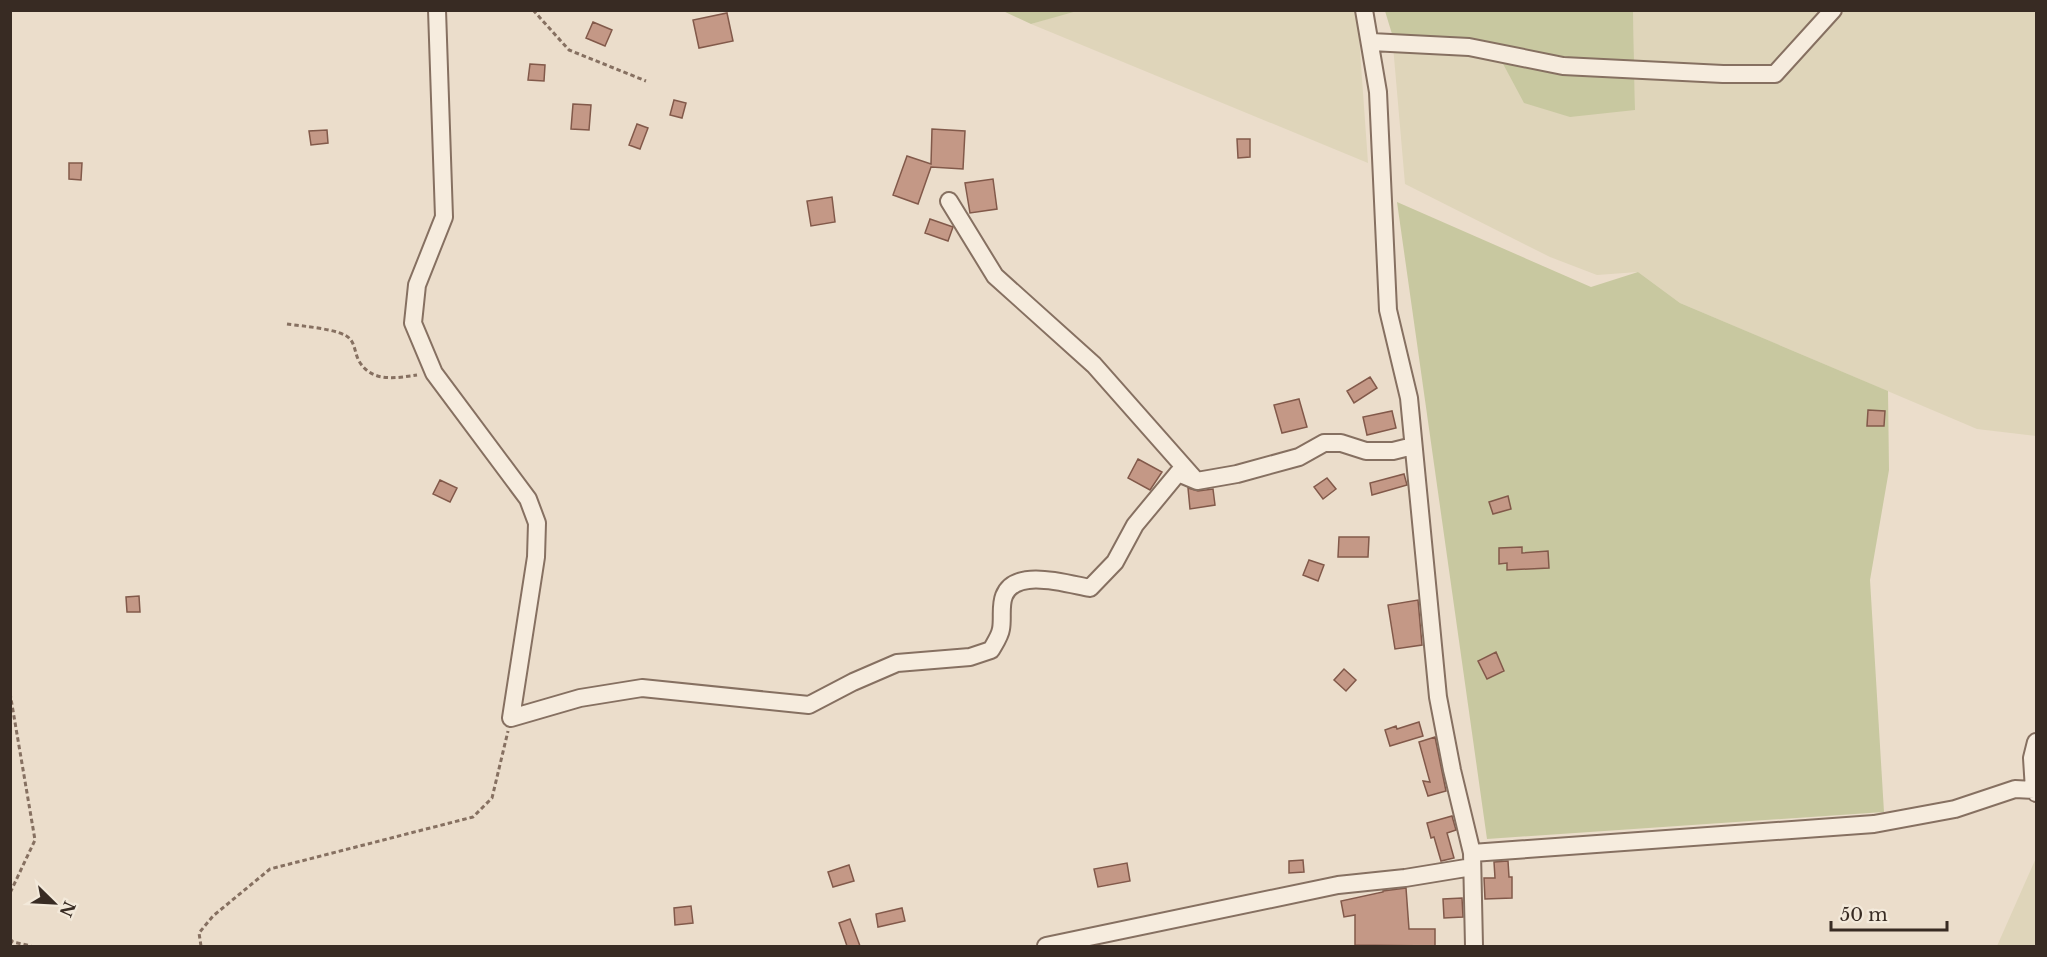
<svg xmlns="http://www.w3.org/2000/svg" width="2047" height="957" font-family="'Libre Baskerville',serif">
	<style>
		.farmland { fill: #dfd5ba }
		.green { fill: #c8c8a0 }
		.building { fill: #c49886; stroke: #82594a; stroke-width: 1.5 }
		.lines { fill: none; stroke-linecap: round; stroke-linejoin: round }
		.minor-casing { stroke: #867061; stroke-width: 20 }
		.path { stroke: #867061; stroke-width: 3; stroke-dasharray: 4.5 3; stroke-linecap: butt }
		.minor { stroke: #f6ecde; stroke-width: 16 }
	</style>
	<rect width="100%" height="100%" fill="#ebddcb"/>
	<path class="farmland" d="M 1077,10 L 1356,11 L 1358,22 L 1368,163 L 1031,24 Z
		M 1633,11 L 2036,11 L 2036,436 L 1977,429 L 1680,303 L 1638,272 L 1597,275 L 1550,257 L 1405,184 L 1392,34 L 1493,45 L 1635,110 Z
		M 2036,858 L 2036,946 L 1997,946 Z"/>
	<path class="green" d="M 1003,11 L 1077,11 L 1031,24 Z
		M 1385,11 L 1633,11 L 1635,110 L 1570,117 L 1524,103 L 1493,45 L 1392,34 Z
		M 1397,202 L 1591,287 L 1638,272 L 1680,303 L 1888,391 L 1889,470 L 1870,580 L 1884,812 L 1487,839 Z"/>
	<path class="building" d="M 727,13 L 733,41 L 699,48 L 693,20 Z
		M 593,22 L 612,30 L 605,46 L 586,38 Z
		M 530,64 L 545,65 L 544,81 L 528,80 Z
		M 674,100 L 686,103 L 682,118 L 670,115 Z
		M 573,104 L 591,105 L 589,130 L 571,129 Z
		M 637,124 L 648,128 L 640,149 L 629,145 Z
		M 932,129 L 965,131 L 963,169 L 931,167 L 918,204 L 893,195 L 907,156 L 931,164 Z
		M 327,130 L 328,143 L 311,145 L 309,131 Z
		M 1237,139 L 1250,139 L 1250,157 L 1238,158 Z
		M 69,163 L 82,163 L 81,180 L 69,179 Z
		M 993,179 L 997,209 L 970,213 L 965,183 Z
		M 832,197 L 835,222 L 811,226 L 807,201 Z
		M 930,219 L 953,227 L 948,241 L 925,233 Z
		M 1370,377 L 1377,388 L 1354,403 L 1347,391 Z
		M 1299,399 L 1307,427 L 1282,433 L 1274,405 Z
		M 1868,410 L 1885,411 L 1884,426 L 1867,426 Z
		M 1392,411 L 1396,428 L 1367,435 L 1363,417 Z
		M 1138,459 L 1162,472 L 1150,490 L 1128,478 Z
		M 1404,474 L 1407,485 L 1372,495 L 1370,483 Z
		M 1327,478 L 1336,489 L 1323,499 L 1314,487 Z
		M 440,480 L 457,488 L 450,502 L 433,494 Z
		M 1188,488 L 1198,491 L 1213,489 L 1215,505 L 1190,509 Z
		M 1508,496 L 1511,509 L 1493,514 L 1489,502 Z
		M 1339,537 L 1369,537 L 1368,557 L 1338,557 Z
		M 1522,547 L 1522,553 L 1548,551 L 1549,568 L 1507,570 L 1507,563 L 1499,564 L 1499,548 Z
		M 1309,560 L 1324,565 L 1318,581 L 1303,575 Z
		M 139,596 L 140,612 L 127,612 L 126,597 Z
		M 1418,600 L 1422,645 L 1395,649 L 1388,605 Z
		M 1496,652 L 1504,671 L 1487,679 L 1478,661 Z
		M 1344,669 L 1356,680 L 1346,691 L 1334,680 Z
		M 1419,722 L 1423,736 L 1390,746 L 1385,730 L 1396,726 L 1397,729 Z
		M 1435,737 L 1446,791 L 1428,796 L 1423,781 L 1430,782 L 1419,742 Z
		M 1452,816 L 1456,830 L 1447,833 L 1454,858 L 1441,861 L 1434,837 L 1431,838 L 1427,823 Z
		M 1303,860 L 1304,872 L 1289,873 L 1289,861 Z
		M 1508,861 L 1509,877 L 1512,877 L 1512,898 L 1485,899 L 1484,878 L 1495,878 L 1494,862 Z
		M 1127,863 L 1130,881 L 1098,887 L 1094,869 Z
		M 849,865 L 854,881 L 833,887 L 828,872 Z
		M 1406,888 L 1409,929 L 1435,929 L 1435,946 L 1355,945 L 1355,915 L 1344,917 L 1341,901 L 1383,892 L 1383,891 Z
		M 1462,898 L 1463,917 L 1444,918 L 1443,899 Z
		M 691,906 L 693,923 L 675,925 L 674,908 Z
		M 902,908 L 905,921 L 878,927 L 876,914 Z
		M 850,919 L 860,946 L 847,946 L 839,923 Z"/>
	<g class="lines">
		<g class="minor-casing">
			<path id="minor" d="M 437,10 L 444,217 L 417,285 L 413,323 L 434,373 L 528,499 L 537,523 L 536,557 L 511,718 L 580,698 L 642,688 L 809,705 L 853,682 L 897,663 L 970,657 L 991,650 C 995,643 1000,636 1001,629 C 1003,619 1000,606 1004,596 C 1015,567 1068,584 1090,588 L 1115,562 L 1135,525 L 1178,473 L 1197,481 L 1237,474 L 1299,457 L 1324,443 L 1341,443 L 1366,451 L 1393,451 L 1413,446
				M 1364,10 L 1378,92 L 1388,310 L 1409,398 L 1438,697 L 1452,770 L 1472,853 L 1474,946
				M 1371,42 L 1469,47 L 1563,66 L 1723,74 L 1775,74 L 1833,10
				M 949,201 L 995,276 L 1094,365 L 1193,477
				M 2036,742 L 2032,758 L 2034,790 L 2036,793
				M 1472,853 L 1874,824 L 1955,809 L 2015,789 L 2036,790
				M 1046,946 L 1338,885 L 1405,878 L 1472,867"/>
		</g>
		<path class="path" d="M 533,10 L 569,50 L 646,81
			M 287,324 C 300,326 343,329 350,339 C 355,344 355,354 359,361 C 372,383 396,378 417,375
			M 10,693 L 35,840 L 10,893
			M 10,939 L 13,942 L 31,946
			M 201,946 L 199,933 L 213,916 L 270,869 L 473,817 L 492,798 L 508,731"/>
		<use href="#minor" class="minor"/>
	</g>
	<rect width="2047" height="957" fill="none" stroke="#382b23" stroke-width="24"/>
	<g transform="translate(54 903) rotate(114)" stroke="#f3e9da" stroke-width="4.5" paint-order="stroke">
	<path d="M0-4.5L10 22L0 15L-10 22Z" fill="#382b23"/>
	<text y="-9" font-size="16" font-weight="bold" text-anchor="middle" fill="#382b23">N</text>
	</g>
	<path d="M1831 921v9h116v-9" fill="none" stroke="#382b23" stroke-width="3"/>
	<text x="1840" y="921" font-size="18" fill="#382b23" stroke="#f3e9da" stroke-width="4.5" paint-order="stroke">50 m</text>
</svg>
